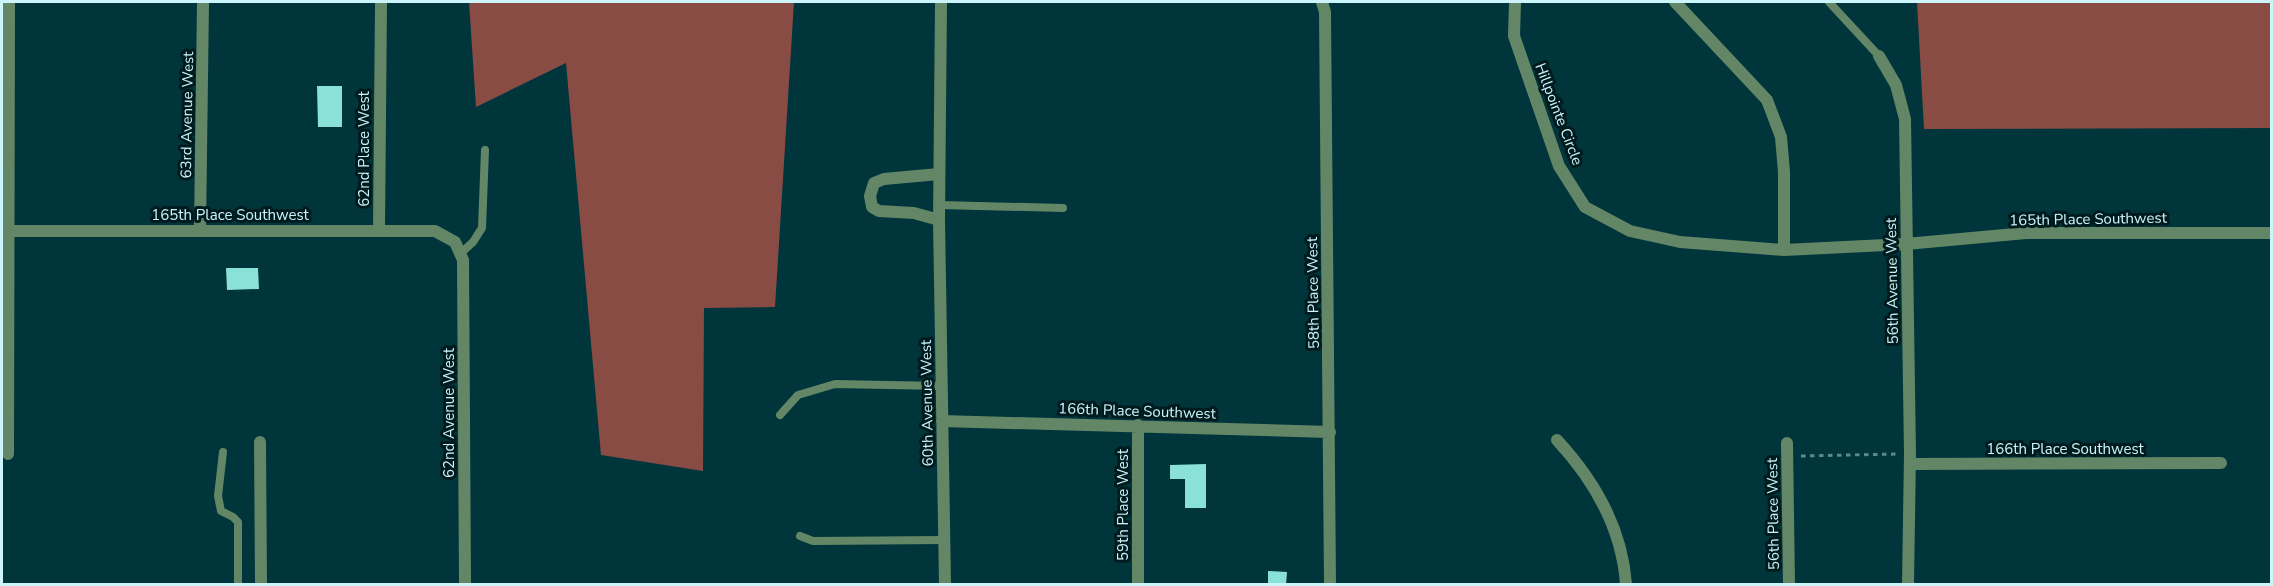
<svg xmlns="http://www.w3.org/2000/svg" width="2273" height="586" font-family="'Nunito Sans',sans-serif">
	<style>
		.forest { fill: #884c45 }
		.building { fill: #8ae1d8 }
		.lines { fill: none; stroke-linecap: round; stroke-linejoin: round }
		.path { stroke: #5a898f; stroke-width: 3; stroke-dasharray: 4.5 4.5; stroke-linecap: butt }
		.service { stroke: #638766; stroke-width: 8 }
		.minor { stroke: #638766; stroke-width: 12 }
		.labels { text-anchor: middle; stroke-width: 6; stroke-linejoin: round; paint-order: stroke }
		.street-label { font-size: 15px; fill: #ccf5fb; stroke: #001b1e }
	</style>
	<rect width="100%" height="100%" fill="#00353b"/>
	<path class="forest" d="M 469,2 L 794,2 L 775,307 L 704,308 L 703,471 L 601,455 L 566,63 L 476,107 Z
		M 1917,2 L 2271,2 L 2271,128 L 1924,129 Z"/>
	<path class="building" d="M 317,86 L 342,86 L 342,127 L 318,127 Z
		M 226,268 L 258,268 L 259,289 L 227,290 Z
		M 1206,464 L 1206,508 L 1185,508 L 1185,479 L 1170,479 L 1170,465 Z
		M 1268,571 L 1287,572 L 1286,585 L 1268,585 Z"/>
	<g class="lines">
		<path class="path" d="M 1801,456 L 1897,454"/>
		<path class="service" d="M 1829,2 L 1879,56
			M 939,205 L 1063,208
			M 460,254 L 473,242 L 482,228 L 485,150
			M 780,415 L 798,395 L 835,384 L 941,386
			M 223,452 L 218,496 L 221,511 L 233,517 L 238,522 L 238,584
			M 800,536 L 813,541 L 944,540"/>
		<path class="minor" d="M 941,2 L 939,220 L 945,584
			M 1322,2 L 1325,12 L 1330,584
			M 1515,2 L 1514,36 L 1559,166 L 1585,207 L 1630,231 L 1680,242 L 1784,250 L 1906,244 L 2026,233 L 2272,233
			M 1675,2 L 1767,100 L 1781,137 L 1784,172 L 1784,250
			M 1879,56 L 1896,85 L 1905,119 L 1910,454 L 1908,584
			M 939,174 L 884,179 L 874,183 L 870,196 L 872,207 L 879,211 L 914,213 L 939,220
			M 200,230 L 203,2
			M 379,230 L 381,2
			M 2,231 L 435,231 L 455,242 L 463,260 L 465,584
			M 942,421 L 1330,432
			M 1557,440 C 1594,480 1622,529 1626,584
			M 260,442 L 261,584
			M 1787,443 L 1789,584
			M 8,454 L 9,2
			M 1910,464 L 2221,463
			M 1138,584 L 1138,425"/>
	</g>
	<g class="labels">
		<g class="street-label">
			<text transform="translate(1559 114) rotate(69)" y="5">Hillpointe Circle</text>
			<text transform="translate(187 115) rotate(-89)" y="5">63rd Avenue West</text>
			<text transform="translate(364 149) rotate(-90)" y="5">62nd Place West</text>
			<text x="230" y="220">165th Place Southwest</text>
			<text transform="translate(2088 219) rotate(-1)" y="5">165th Place Southwest</text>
			<text transform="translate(1892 281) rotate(-91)" y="5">56th Avenue West</text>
			<text transform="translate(1313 293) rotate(-91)" y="5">58th Place West</text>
			<text transform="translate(927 403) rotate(-91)" y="5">60th Avenue West</text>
			<text transform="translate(1137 411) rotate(2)" y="5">166th Place Southwest</text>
			<text transform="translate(449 413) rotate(-90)" y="5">62nd Avenue West</text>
			<text x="2065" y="454">166th Place Southwest</text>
			<text transform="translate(1123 505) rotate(-90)" y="5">59th Place West</text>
			<text transform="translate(1773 514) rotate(-91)" y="5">56th Place West</text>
		</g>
	</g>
	<rect width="2273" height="586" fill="none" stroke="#ccf5fb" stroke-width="6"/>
</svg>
